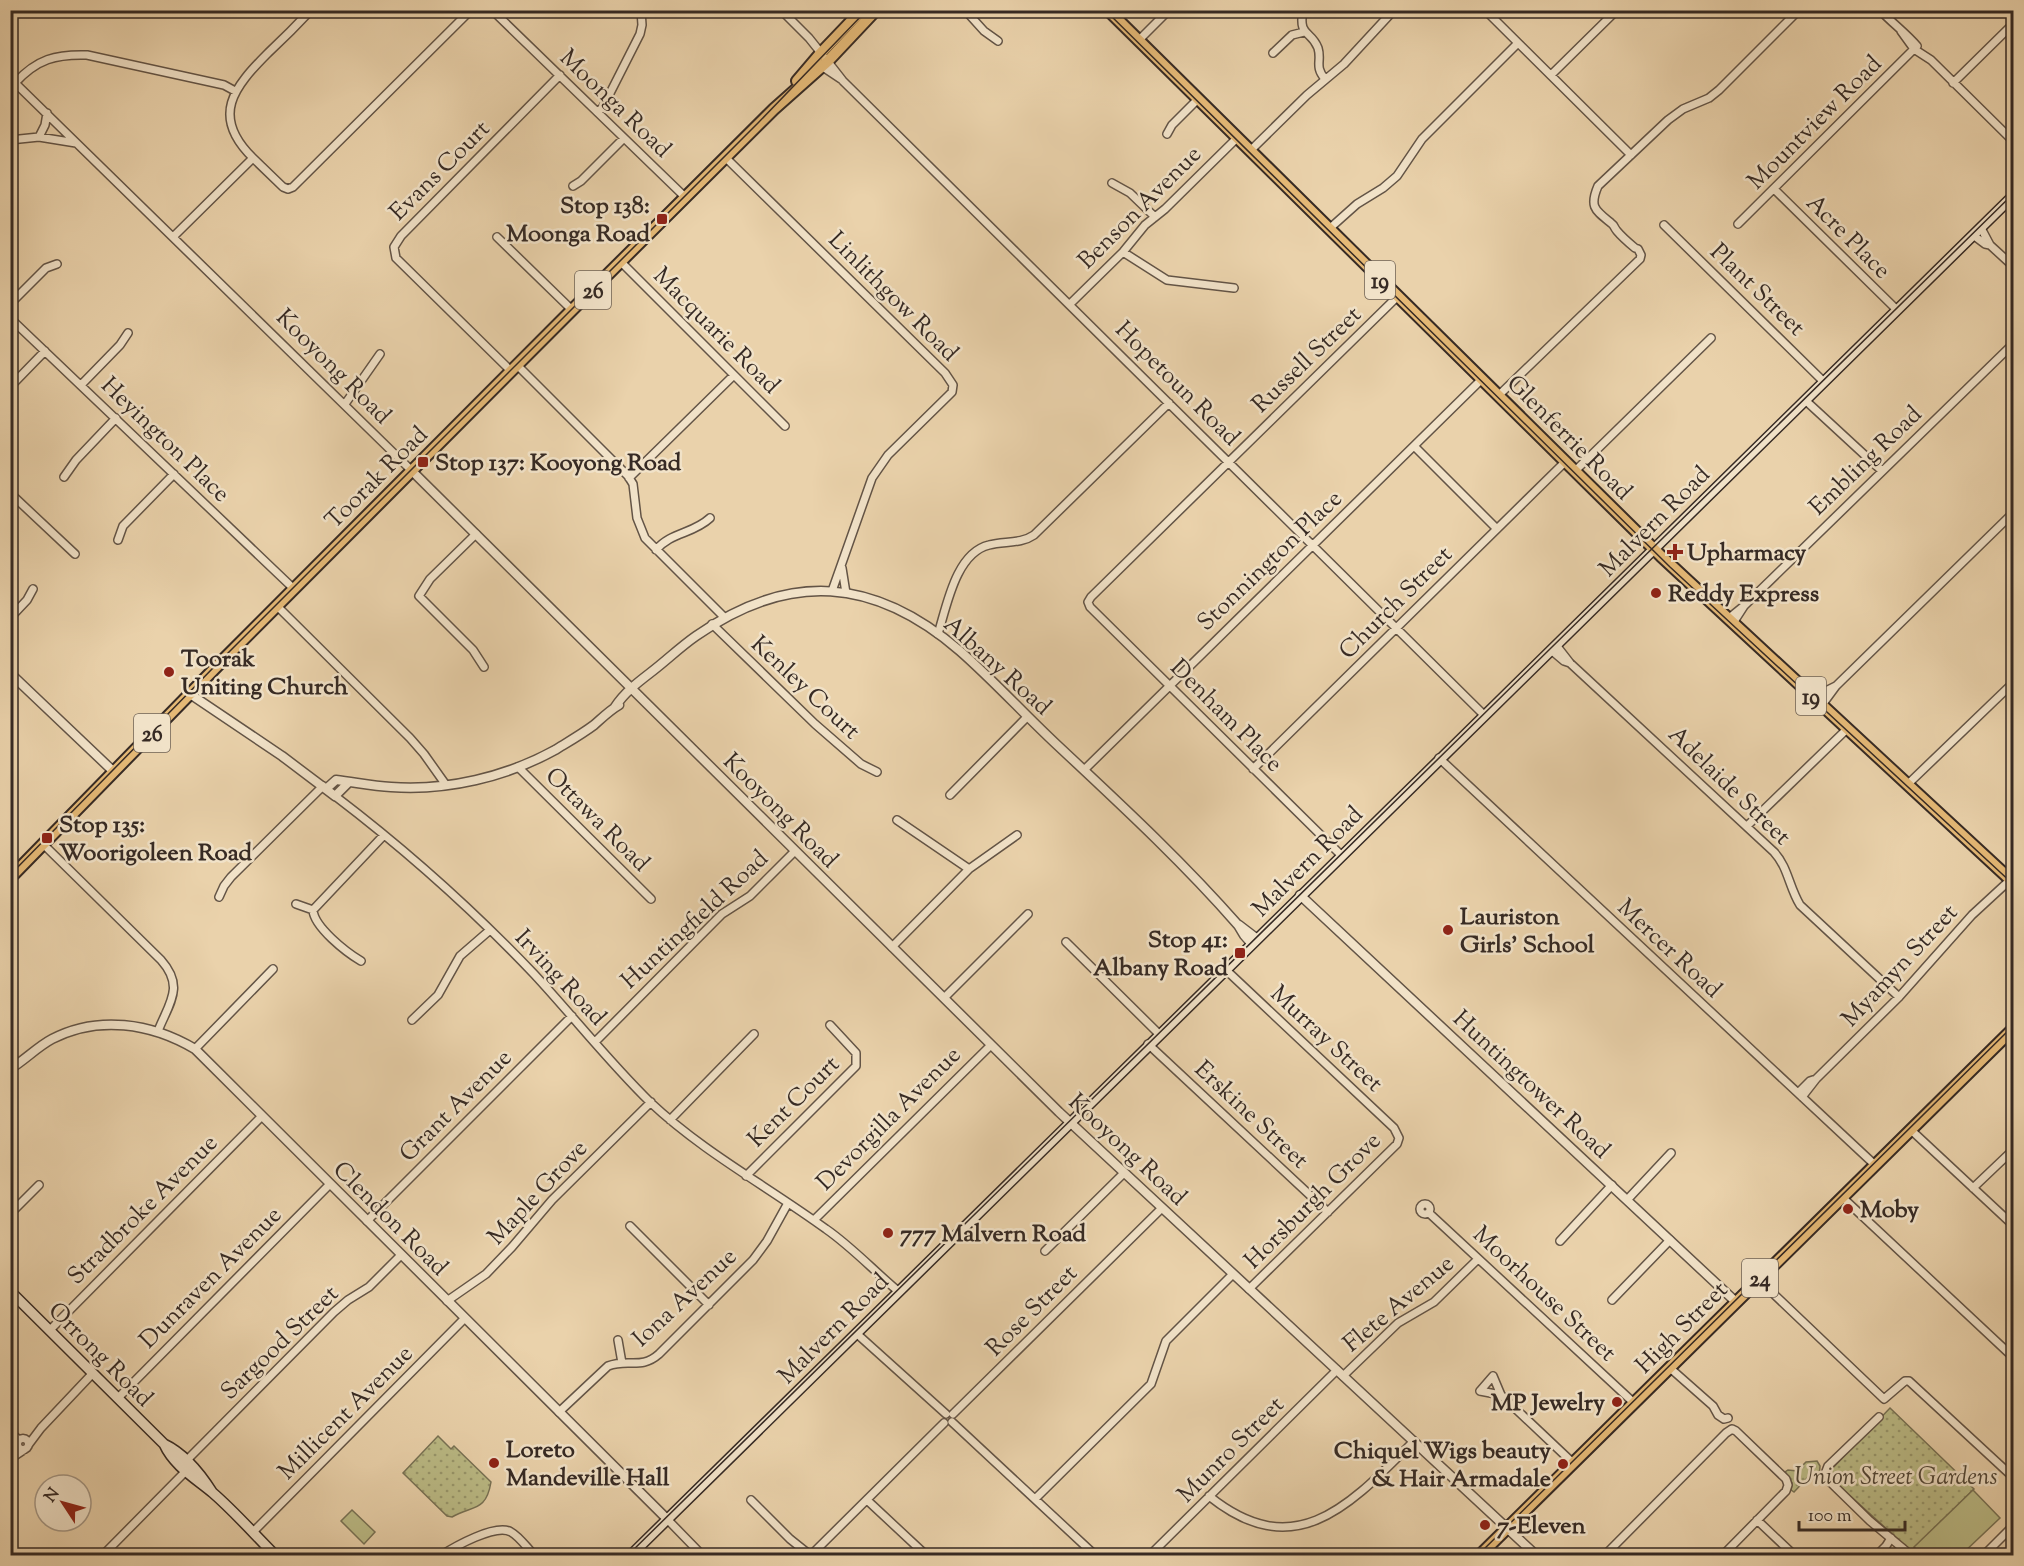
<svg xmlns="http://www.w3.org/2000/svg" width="2024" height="1566" font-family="'Sorts Mill Goudy',serif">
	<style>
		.park { fill: url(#park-dots); stroke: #787255; stroke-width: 1.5 }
		.pitch { fill: #bbbb86; stroke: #787255; stroke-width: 1.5 }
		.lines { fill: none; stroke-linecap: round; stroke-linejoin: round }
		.minor-casing { stroke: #635446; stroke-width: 10 }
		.tertiary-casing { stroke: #635446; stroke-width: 11 }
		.secondary-casing { stroke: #362a24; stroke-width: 12 }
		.primary-casing { stroke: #362a24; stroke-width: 14 }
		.minor { stroke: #f1e2c8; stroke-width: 7 }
		.tertiary { stroke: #f1e2c8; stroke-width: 8 }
		.secondary { stroke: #f1e2c8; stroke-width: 9 }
		.primary { stroke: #e5b976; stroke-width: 10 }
		.tram { stroke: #362a24; stroke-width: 1.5 }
		.poi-dot { fill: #8f2418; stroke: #f1e2c8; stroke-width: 2 }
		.labels { text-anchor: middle; stroke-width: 5; stroke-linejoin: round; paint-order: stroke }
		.shield { fill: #f1e2c8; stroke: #6e6155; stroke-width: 1.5 }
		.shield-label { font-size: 22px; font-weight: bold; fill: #362a24 }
		.street-label { font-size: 24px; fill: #362a24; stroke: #f1e2c8 }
		.poi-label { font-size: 24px; font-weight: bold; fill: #362a24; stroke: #f1e2c8; text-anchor: start }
		.park-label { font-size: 24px; font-style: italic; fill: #514738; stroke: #f1e2c8 }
	</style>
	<defs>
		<pattern id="park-dots" width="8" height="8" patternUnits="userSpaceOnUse" patternTransform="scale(1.5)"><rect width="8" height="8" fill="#bbbb86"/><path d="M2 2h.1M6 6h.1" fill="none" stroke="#99986d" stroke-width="1.8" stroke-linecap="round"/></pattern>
	</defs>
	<rect width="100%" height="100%" fill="#ead2ab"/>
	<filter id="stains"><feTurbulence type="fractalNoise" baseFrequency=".00333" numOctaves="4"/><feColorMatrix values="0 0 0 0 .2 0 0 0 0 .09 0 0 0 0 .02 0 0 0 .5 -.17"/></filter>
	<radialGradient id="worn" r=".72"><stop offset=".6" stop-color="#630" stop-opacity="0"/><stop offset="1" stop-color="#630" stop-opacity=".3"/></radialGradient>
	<path class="park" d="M 1890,1408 L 1974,1489 L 1911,1551 L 1836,1483 L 1831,1478 L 1829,1472 Z
		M 438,1436 L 451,1449 L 454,1446 L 491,1482 C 486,1512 473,1505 452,1517 L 447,1516 L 403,1473 Z
		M 1817,1461 L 1820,1466 L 1819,1479 L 1815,1480 L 1810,1475 L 1794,1492 L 1791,1490 L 1792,1483 L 1785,1472 L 1788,1470 L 1797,1471 L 1806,1462 Z"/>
	<path class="pitch" d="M 1973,1490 L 2000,1518 L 1961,1555 L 1922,1555 L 1914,1547 Z
		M 352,1510 L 375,1532 L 364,1544 L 341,1521 Z"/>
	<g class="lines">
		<g class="minor-casing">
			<path id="minor" d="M 492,10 L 686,198
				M 781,10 L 809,38 L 821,53
				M 965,10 L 984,31 L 998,41
				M 1303,10 C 1298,37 1311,30 1318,48 C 1322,61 1314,66 1325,79
				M 1485,10 L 1631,155
				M 1880,10 C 1892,23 1906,33 1917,46
				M 1901,31 L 1914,49 L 1931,60 L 2014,142
				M 1138,41 L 1169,10
				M 1273,53 L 1292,35 L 1304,32
				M 825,58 L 843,81 L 1484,715
				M 820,65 L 841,79
				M 1551,75 L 1617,10
				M 10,78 L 412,471
				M 15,83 C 37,59 56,54 87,55 L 224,85 L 235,91
				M 1953,83 L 2014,23
				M 598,112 L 603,107 L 640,34 L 642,25 L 641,10
				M 1167,134 L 1172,125 L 1198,99
				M 39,137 L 45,125 L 47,113
				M 10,140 L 39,137 L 76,143
				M 1250,151 L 1307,95 L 1344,64 L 1394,10
				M 253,158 C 210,116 234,87 268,53 C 283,39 297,25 311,10
				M 726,158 L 945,373 L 953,385 L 952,392 L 948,396 L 888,455 L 872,478 L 832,591
				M 1112,183 L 1130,193 L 1155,217
				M 573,186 L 581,181 L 624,138
				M 1774,189 L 1897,310
				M 1738,224 L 1917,46
				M 1664,225 L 1824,382
				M 1981,228 L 1990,245
				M 1329,229 L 1357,204 L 1383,188 L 1397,176 L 1422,139 L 1518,43
				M 1973,235 L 1985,244 L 1990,245 L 2014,267
				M 174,236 L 253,158 L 283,187 L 288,189 L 293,187 L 471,10
				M 497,237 L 572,310
				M 1123,252 L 1167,280 L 1234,288
				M 621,262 L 785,426
				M 10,304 L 46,268 L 57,264
				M 1070,304 L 1123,252 L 1145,225 L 1165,209 L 1237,138
				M 10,318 L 294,589
				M 517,365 L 628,476 L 633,484 L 637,518 L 645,538 L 724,617
				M 511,371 L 396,258 L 394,247 L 401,236 L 560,75
				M 81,385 L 120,345 L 128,333
				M 10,387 L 45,351
				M 1498,396 L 1640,259 L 1641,255 L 1638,249 L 1635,248 C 1629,243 1622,237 1617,231 C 1613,226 1615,226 1611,223 C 1595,210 1589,207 1598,186 L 1668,120 L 1683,109 L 1709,98 L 1719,90 L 1799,10
				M 1805,400 L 1882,471
				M 345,404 L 380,354
				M 1414,446 L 1497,529
				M 1575,471 L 1711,338
				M 64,477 L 76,460 L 116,418
				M 629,478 L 734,375
				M 10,493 L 75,554
				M 476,534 L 430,579 L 419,596 L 473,650 L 484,667
				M 118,540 L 123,526 L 174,474
				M 656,550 C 671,532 693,534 710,518
				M 842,568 L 846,593
				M 277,606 L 410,738 L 424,754 L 446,785
				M 10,618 L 27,600 L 33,589
				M 1728,619 L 1744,606 L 2014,343
				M 1733,623 L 1744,606
				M 712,624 L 815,724 L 861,764 L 877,772
				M 938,634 C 947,605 956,553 989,545 C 1004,541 1021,544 1034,535 L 1169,403
				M 1556,645 L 1570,663 L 1774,852 C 1788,867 1789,887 1800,905 L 1899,997
				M 1551,650 L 1564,661 L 1570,663
				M 1816,700 L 1828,690 L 1836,686
				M 1822,705 L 1836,686 L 2014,512
				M 1439,758 L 1875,1165
				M 518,767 L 651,899
				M 1253,769 L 1565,462
				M 1084,770 L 1481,380
				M 1907,785 L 2014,682
				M 950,795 L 1027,717
				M 335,796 C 406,850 473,910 534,974 C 573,1016 609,1062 650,1102 C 703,1152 767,1186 826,1229 C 852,1247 874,1271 898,1291
				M 897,820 L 969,869
				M 1747,826 L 1847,729
				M 43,844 L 161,960 C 185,987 169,1003 158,1031
				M 1341,855 L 1090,607 L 1088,602 L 1091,597 L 1397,297
				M 219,897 L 224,886 L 231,877 L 323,786
				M 296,904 L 313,910 L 384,835
				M 313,910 C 314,927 346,952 361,961
				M 1066,942 L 1159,1034
				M 892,947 L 969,869 L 1017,835
				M 1225,969 L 1394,1128 L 1399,1138 L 1397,1144 L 1249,1289
				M 944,998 L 1028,914
				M 412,1020 L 438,995 L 460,956 L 490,930
				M 595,1042 L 722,914 L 750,896 L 795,851
				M 1148,1044 L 1328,1212
				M 195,1049 L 273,969
				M 1798,1093 L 1810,1081 L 1816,1079
				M 1802,1097 L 1816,1079 L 1899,997 L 1972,915 L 2010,880
				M 670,1120 L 754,1034
				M 1911,1130 L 2014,1226
				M 746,1176 L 856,1066 L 856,1053 L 830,1025
				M 1973,1188 L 2014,1149
				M 1842,1197 L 2014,1358
				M 1627,1200 L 1671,1153
				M1420 1209a5 5 0 1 1 10 0a5 5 0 1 1-10 0Z
				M 1429,1213 L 1634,1403
				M 10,1214 L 39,1185
				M 814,1220 L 991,1045
				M 367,1221 L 572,1016
				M 630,1226 L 709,1305
				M 1560,1241 L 1612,1185
				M 1045,1251 L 1124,1173
				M 1759,1280 L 1884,1399 L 1905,1381 L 1909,1381 L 2014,1478
				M 1612,1300 L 1670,1240
				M 447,1301 L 486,1274 L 512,1247 L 552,1200 L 651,1102
				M 50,1330 L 262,1116
				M 856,1333 L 946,1414
				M 618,1340 L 622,1363
				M 1670,1368 L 1713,1406 L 1718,1415 L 1724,1419 L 1728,1418
				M 1343,1376 L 1398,1323 L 1434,1302 L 1478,1259
				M 1480,1391 L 1493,1376 L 1501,1395 L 1573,1463
				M 1480,1391 L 1501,1395
				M 118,1398 L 330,1184
				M 559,1412 L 608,1366 C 628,1358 641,1370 659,1354 L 753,1260 L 767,1241 L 788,1203
				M 953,1414 L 1162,1208
				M 1879,1417 L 1828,1466 L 1825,1474 L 1827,1479 L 1870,1521 L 1912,1556
				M 952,1422 L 1096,1556
				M 10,1432 L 19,1440
				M17.5 1444a5.5 5.5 0 1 1 11 0a5.5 5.5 0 1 1-11 0Z
				M 29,1444 L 41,1428 L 93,1373
				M 10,1459 L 25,1449
				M 1209,1496 C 1296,1566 1351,1504 1414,1441
				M 1035,1499 L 1151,1384 L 1166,1341 L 1233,1274
				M 751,1500 L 790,1539 L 810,1555
				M 867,1500 L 927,1556
				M 667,1519 L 703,1556
				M 1757,1520 L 1795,1556
				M 253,1532 L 465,1318
				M 102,1556 L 183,1474 L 189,1458 L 334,1312 L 348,1300 L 369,1287 L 401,1255
				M 440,1556 C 454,1547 496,1523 511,1532 C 520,1537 527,1548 535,1556
				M 810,1556 L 944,1423
				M 1149,1556 L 1337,1370
				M 1604,1556 L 1726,1433 L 1732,1429 L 1736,1431 L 1786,1479 L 1788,1485 L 1786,1491 L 1722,1556
				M 1876,1556 L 1886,1546 L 1891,1538
				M 1983,1556 L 2014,1525"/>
		</g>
		<g class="tertiary-casing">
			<path id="tertiary" d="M 412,471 L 1059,1112 L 1537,1556
				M 10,671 L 13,676 L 114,772
				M 190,694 L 282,756 L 335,796 L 348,783
				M 615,707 C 624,693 637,683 650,673 C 666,661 680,647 696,636 C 789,571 874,577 960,651 C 993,680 1023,713 1055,743 C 1118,802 1181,860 1238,925 L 1244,935 L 1251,943
				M 326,789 L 336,780 C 354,782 372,786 391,787 C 447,791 506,777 555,750 C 568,742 582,734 594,725 C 602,718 610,710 619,705
				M 1300,895 L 1736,1302
				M 1239,925 L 1256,938
				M 10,1069 C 25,1060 37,1047 52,1039 C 98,1015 151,1023 195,1049 L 667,1519"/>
		</g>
		<g class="secondary-casing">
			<path id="secondary" d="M 10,1291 L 164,1444 C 185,1454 200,1473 212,1492
				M 164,1444 C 174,1466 195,1478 213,1493 C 235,1512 255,1535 276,1556
				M 630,1556 L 2014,195"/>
		</g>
		<g class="primary-casing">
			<path id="primary" d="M 1108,10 L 1661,556 L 2014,883
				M 797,81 L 820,54 L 862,10
				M 10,878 L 225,658 L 572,310 L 774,109 L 828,61 L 876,10
				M 1479,1556 L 2014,1028"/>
		</g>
		<use href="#minor" class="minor"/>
		<use href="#tertiary" class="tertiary"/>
		<use href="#secondary" class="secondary"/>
		<use href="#primary" class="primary"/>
		<path class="tram" d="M 1105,10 L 1670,567 L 2014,885
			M 10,875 L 212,669 L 758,123 L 867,10
			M 627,1556 L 2014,193
			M 1477,1556 L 2014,1025"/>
	</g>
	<g class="poi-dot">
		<rect x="656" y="213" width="12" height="12" rx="3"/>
		<rect x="417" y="456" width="12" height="12" rx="3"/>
		<path d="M1672 543h6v6h6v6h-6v6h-6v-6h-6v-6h6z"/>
		<circle cx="1656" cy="593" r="6"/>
		<circle cx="169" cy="672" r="6"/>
		<rect x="41" y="832" width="12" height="12" rx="3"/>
		<circle cx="1448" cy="930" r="6"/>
		<rect x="1234" y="947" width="12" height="12" rx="3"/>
		<circle cx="1848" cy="1209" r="6"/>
		<circle cx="888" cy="1233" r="6"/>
		<circle cx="1617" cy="1402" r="6"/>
		<circle cx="494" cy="1463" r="6"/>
		<circle cx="1563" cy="1464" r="6"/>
		<circle cx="1485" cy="1525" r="6"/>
	</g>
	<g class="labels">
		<g class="shield">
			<rect x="1365" y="261" width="30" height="38" rx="4.5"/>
			<rect x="575" y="271" width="36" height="38" rx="4.5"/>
			<rect x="1796" y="677" width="30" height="38" rx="4.5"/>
			<rect x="134" y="714" width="36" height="38" rx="4.5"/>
			<rect x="1742" y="1259" width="36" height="38" rx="4.5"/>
		</g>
		<g class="shield-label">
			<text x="1380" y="288">19</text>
			<text x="593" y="298">26</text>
			<text x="1811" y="704">19</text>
			<text x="152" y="741">26</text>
			<text x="1760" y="1286">24</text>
		</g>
		<g class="street-label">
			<text transform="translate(616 103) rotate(44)" y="8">Moonga Road</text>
			<text transform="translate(1814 122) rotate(-45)" y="8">Mountview Road</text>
			<text transform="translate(439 170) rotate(-45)" y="8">Evans Court</text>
			<text transform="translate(1139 207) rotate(-45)" y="8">Benson Avenue</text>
			<text transform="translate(1849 236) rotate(45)" y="8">Acre Place</text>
			<text transform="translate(1758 289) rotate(44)" y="8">Plant Street</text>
			<text transform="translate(894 296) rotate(45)" y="8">Linlithgow Road</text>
			<text transform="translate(717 330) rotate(45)" y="8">Macquarie Road</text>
			<text transform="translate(1306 359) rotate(-44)" y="8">Russell Street</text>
			<text transform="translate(334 366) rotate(45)" y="8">Kooyong Road</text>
			<text transform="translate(1178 383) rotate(45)" y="8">Hopetoun Road</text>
			<text transform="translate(1570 437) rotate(45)" y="8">Glenferrie Road</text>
			<text transform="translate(166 439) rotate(44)" y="8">Heyington Place</text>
			<text transform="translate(1865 460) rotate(-44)" y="8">Embling Road</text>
			<text transform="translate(376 477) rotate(-45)" y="8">Toorak Road</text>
			<text transform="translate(1654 521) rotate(-45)" y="8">Malvern Road</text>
			<text transform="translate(1269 560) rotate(-44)" y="8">Stonnington Place</text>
			<text transform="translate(1395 602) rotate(-45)" y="8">Church Street</text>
			<text transform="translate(998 665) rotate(42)" y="8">Albany Road</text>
			<text transform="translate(806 687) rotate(43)" y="8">Kenley Court</text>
			<text transform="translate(1227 715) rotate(45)" y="8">Denham Place</text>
			<text transform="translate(1730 785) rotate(44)" y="8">Adelaide Street</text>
			<text transform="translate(781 810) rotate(45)" y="8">Kooyong Road</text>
			<text transform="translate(598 819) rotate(45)" y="8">Ottawa Road</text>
			<text transform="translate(1307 861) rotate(-45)" y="8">Malvern Road</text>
			<text transform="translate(694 919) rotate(-43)" y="8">Huntingfield Road</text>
			<text transform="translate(1670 948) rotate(43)" y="8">Mercer Road</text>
			<text transform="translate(1899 965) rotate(-47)" y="8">Myamyn Street</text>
			<text transform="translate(561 977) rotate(47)" y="8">Irving Road</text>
			<text transform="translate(1327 1038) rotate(43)" y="8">Murray Street</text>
			<text transform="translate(1532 1084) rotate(43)" y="8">Huntingtower Road</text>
			<text transform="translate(793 1101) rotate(-45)" y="8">Kent Court</text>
			<text transform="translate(455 1105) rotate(-45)" y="8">Grant Avenue</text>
			<text transform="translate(1252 1114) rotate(43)" y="8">Erskine Street</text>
			<text transform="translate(888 1118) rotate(-45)" y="8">Devorgilla Avenue</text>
			<text transform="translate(1128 1149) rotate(43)" y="8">Kooyong Road</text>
			<text transform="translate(537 1192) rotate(-47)" y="8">Maple Grove</text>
			<text transform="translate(1312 1200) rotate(-45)" y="8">Horsburgh Grove</text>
			<text transform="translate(142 1209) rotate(-45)" y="8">Stradbroke Avenue</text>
			<text transform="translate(391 1218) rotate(45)" y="8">Clendon Road</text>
			<text transform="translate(210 1277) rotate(-45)" y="8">Dunraven Avenue</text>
			<text transform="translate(1545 1293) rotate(43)" y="8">Moorhouse Street</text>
			<text transform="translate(684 1297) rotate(-43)" y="8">Iona Avenue</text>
			<text transform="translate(1398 1303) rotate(-40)" y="8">Flete Avenue</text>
			<text transform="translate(1031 1310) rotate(-45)" y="8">Rose Street</text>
			<text transform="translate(1681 1327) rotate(-45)" y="8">High Street</text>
			<text transform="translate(833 1328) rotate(-45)" y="8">Malvern Road</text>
			<text transform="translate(279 1342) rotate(-44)" y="8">Sargood Street</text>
			<text transform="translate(101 1354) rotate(45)" y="8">Orrong Road</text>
			<text transform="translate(345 1412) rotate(-45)" y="8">Millicent Avenue</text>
			<text transform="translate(1230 1449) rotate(-45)" y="8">Munro Street</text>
		</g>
		<g class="poi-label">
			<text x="650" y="213" text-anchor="end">Stop 138:<tspan x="650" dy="28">Moonga Road</tspan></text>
			<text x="435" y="470">Stop 137: Kooyong Road</text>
			<text x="1687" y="560">Upharmacy</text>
			<text x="1668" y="601">Reddy Express</text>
			<text x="181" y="666">Toorak<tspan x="181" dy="28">Uniting Church</tspan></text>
			<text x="59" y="832">Stop 135:<tspan x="59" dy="28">Woorigoleen Road</tspan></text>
			<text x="1460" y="924">Lauriston<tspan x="1460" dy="28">Girls' School</tspan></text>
			<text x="1228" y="947" text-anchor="end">Stop 41:<tspan x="1228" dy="28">Albany Road</tspan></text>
			<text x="1860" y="1217">Moby</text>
			<text x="900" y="1241">777 Malvern Road</text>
			<text x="1605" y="1410" text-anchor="end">MP Jewelry</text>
			<text x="506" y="1457">Loreto<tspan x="506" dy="28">Mandeville Hall</tspan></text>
			<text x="1551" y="1458" text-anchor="end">Chiquel Wigs beauty<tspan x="1551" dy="28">&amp; Hair Armadale</tspan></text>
			<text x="1497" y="1533">7-Eleven</text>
		</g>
		<g class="park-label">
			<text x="1896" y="1484">Union Street Gardens</text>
		</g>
	</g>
	<rect width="2024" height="1566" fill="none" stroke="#ead2ab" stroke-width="36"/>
	<rect x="12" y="12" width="2000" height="1542" fill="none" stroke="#362a24" stroke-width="3"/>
	<rect x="18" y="18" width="1988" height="1530" fill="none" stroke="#362a24" stroke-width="1.5"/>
	<g transform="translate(63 1503) rotate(306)"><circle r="28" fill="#f1e2c8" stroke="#a69886" stroke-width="1.5"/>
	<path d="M0-4.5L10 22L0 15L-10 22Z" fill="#8f2418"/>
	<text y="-9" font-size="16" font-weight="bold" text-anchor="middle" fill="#362a24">N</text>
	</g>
	<path d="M1799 1521v9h106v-9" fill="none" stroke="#362a24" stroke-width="3"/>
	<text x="1808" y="1521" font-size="18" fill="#362a24" stroke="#f1e2c8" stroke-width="4.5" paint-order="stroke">100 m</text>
	<rect width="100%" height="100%" filter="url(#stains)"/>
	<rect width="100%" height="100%" fill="url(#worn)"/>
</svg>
